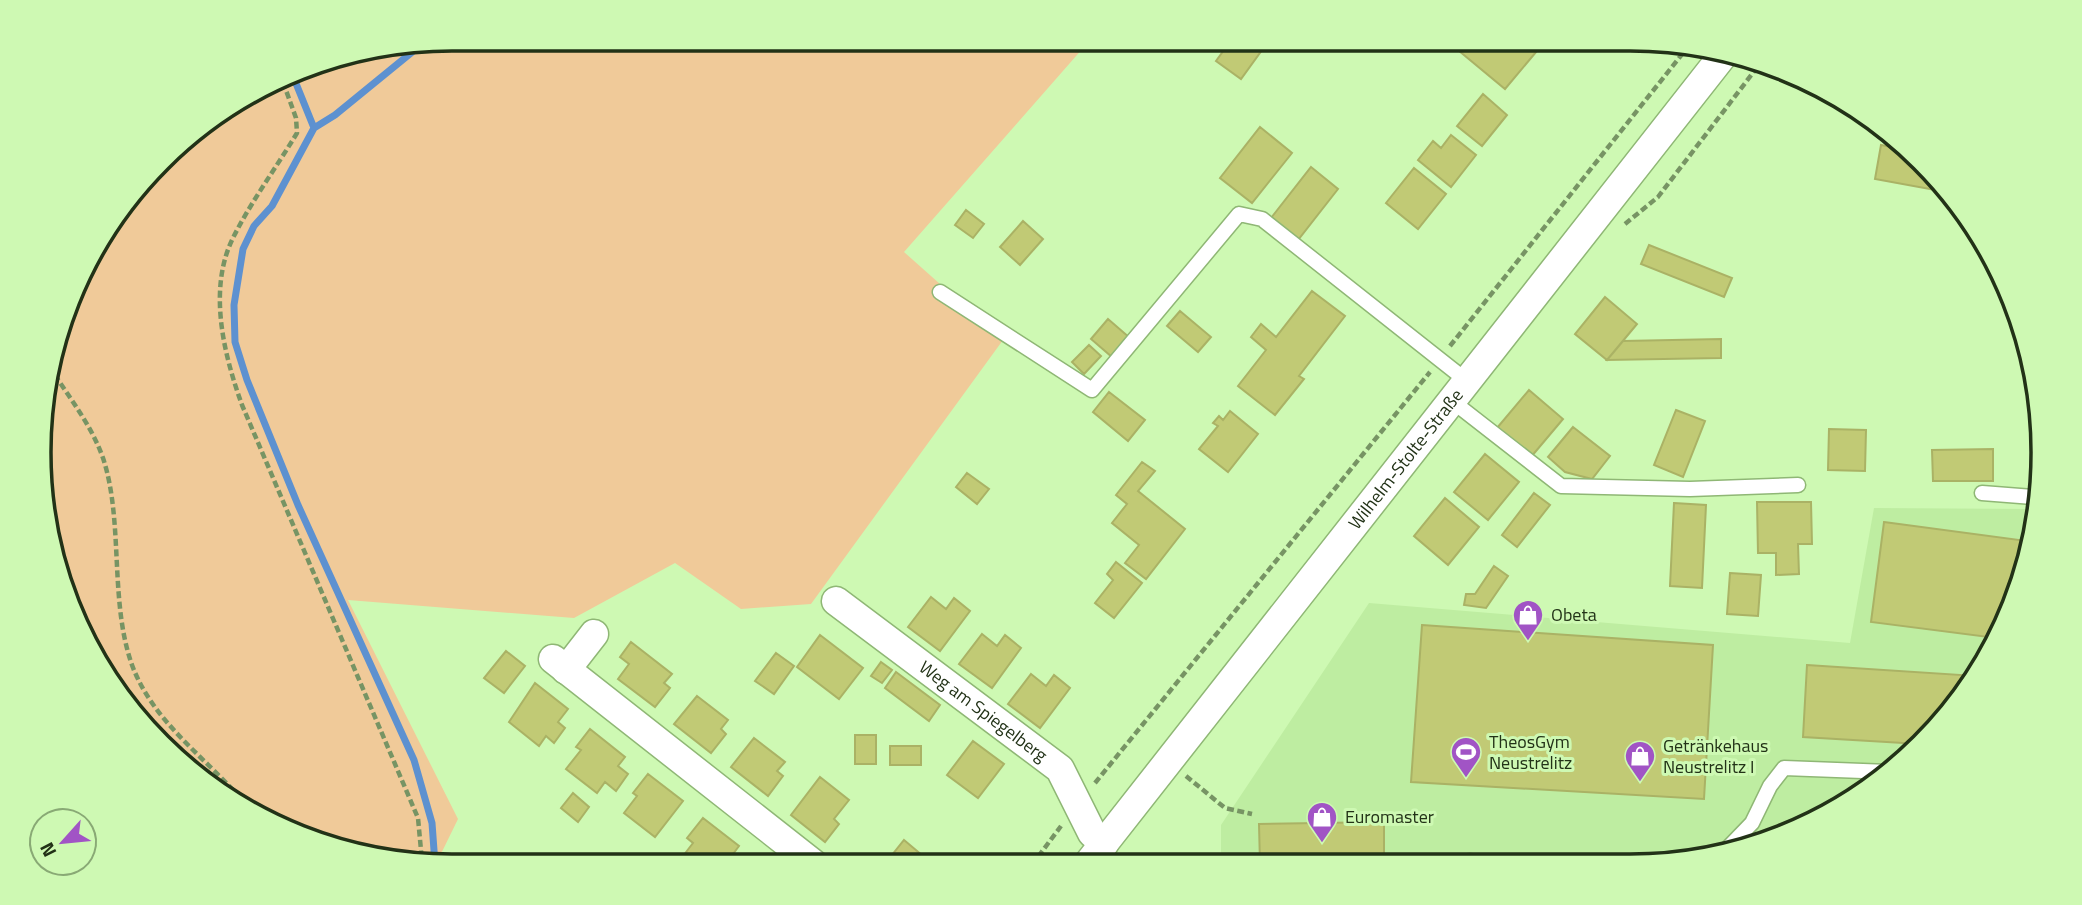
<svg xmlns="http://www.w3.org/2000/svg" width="2082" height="905" font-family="'Titillium Web',sans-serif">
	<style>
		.built { fill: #beeda1 }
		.green { fill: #f0ca99 }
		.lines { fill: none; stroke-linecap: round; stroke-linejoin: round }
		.stream { stroke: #5d91d0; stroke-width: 7 }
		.building { fill: #c1ca75; stroke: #aab265; stroke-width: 2 }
		.service-casing { stroke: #8fb775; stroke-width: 17 }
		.minor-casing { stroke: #8fb775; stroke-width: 31 }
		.path { stroke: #779464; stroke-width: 4.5; stroke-dasharray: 7 3.5; stroke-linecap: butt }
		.service { stroke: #fff; stroke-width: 14 }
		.minor { stroke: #fff; stroke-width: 28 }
		.labels { text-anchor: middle; stroke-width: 6; stroke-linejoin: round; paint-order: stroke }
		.street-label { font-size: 18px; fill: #223217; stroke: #cef9b3 }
		.poi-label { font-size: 18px; fill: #223217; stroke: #cef9b3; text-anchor: start }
		.rim { fill: none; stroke: #223217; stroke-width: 3.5 }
	</style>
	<rect width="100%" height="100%" fill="#cef9b3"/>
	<path class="built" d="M 1874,508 L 2032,509 L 2021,586 L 1973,683 L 1902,764 L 1788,835 L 1684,863 L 1221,864 L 1221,825 L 1369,603 L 1850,643 Z"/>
	<path class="green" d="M 453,39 L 1091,39 L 904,252 L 1003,340 L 811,604 L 741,609 L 675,563 L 574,618 L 348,600 L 458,819 L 436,864 L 319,844 L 180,764 L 94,659 L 46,533 L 46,372 L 94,246 L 180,141 L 319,61 Z"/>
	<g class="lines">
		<path class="stream" d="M 422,44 L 335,115 L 314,128 L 272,206 L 254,226 L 243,249 L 234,305 L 235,342 L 247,380 L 298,505 L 414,760 L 432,823 L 435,864
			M 293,76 L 314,128"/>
	</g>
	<path class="building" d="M 1232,39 L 1270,39 L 1241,79 L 1216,61 Z
		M 1449,39 L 1547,39 L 1505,89 L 1447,41 Z
		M 1483,94 L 1507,115 L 1482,146 L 1457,126 Z
		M 1260,127 L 1292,153 L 1252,203 L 1220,178 Z
		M 1451,135 L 1476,155 L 1451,187 L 1418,160 L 1433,141 L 1441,148 Z
		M 1881,145 L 1909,150 L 1941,191 L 1875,179 Z
		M 1311,167 L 1338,189 L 1298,240 L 1271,218 Z
		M 1414,168 L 1446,194 L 1418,229 L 1386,203 Z
		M 966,210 L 984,224 L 973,238 L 955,225 Z
		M 1023,221 L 1043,239 L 1020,265 L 1000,247 Z
		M 1649,245 L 1732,278 L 1724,297 L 1641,264 Z
		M 1312,291 L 1345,316 L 1299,376 L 1304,379 L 1275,415 L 1238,386 L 1266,350 L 1251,337 L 1261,324 L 1276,337 Z
		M 1605,297 L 1637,324 L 1607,360 L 1575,334 Z
		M 1180,311 L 1211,337 L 1198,352 L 1167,326 Z
		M 1108,319 L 1130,338 L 1112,357 L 1091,339 Z
		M 1721,339 L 1721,358 L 1607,360 L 1623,341 Z
		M 1089,345 L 1101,356 L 1084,374 L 1072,362 Z
		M 1529,390 L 1563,419 L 1531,457 L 1497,428 Z
		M 1109,392 L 1145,420 L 1128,441 L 1093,412 Z
		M 1676,410 L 1705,421 L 1683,477 L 1654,465 Z
		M 1230,411 L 1258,434 L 1228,472 L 1199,449 L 1218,426 L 1213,423 L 1219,416 L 1223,420 Z
		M 1573,427 L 1610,456 L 1592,479 L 1565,472 L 1548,457 Z
		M 1829,429 L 1866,430 L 1865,471 L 1828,470 Z
		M 1993,449 L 1993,481 L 1933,481 L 1932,450 Z
		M 1485,454 L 1519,482 L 1488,520 L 1454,492 Z
		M 1142,462 L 1155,471 L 1138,491 L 1185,529 L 1146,579 L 1125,563 L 1139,545 L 1112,523 L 1127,504 L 1116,495 Z
		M 967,473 L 989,489 L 977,504 L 956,487 Z
		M 1534,493 L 1550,505 L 1517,547 L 1502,535 Z
		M 1445,498 L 1479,527 L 1448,565 L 1414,536 Z
		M 1757,502 L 1811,502 L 1812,544 L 1798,544 L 1799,574 L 1776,575 L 1776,553 L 1758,553 Z
		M 1674,503 L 1706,505 L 1702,588 L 1670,586 Z
		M 1884,522 L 2027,541 L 2021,586 L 1996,638 L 1871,622 Z
		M 1116,562 L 1142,583 L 1114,618 L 1095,603 L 1113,580 L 1107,574 Z
		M 1494,566 L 1508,576 L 1486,608 L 1464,605 L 1466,594 L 1475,594 Z
		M 1730,573 L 1761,575 L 1758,616 L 1727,614 Z
		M 931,597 L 946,609 L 954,598 L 970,611 L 940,651 L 908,627 Z
		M 1422,625 L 1713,645 L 1704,799 L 1411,782 Z
		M 982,634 L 997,646 L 1005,635 L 1021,648 L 992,688 L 959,664 Z
		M 820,635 L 863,668 L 839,699 L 797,667 Z
		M 631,642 L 672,674 L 664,683 L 670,688 L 655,707 L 618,679 L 629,664 L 620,657 Z
		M 506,651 L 525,666 L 504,693 L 484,678 Z
		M 776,653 L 794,666 L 774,694 L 755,681 Z
		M 881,662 L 892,670 L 882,683 L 871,676 Z
		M 1807,665 L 1977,676 L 1920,744 L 1803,737 Z
		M 896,672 L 940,705 L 929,721 L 885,688 Z
		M 1031,674 L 1046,686 L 1054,675 L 1070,688 L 1040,728 L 1008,704 Z
		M 535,683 L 568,709 L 558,722 L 565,728 L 554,743 L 546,736 L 539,746 L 509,722 Z
		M 697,696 L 728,720 L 721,729 L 726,734 L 711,753 L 674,724 Z
		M 590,729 L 625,757 L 618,766 L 628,774 L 616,791 L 605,782 L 597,793 L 566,769 L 581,750 L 576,747 Z
		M 855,735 L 876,735 L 876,764 L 855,764 Z
		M 754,738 L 785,762 L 777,771 L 783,776 L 768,796 L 731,767 Z
		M 973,741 L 1004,764 L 978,798 L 947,775 Z
		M 890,746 L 921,746 L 921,765 L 890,765 Z
		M 648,774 L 683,801 L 655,837 L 624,813 L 637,796 L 633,793 Z
		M 820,777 L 849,800 L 834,819 L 839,824 L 825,842 L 791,815 Z
		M 573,793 L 589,807 L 578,822 L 561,808 Z
		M 703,818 L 739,846 L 724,866 L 687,866 L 680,860 L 693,843 L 687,838 Z
		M 1384,822 L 1384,864 L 1260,864 L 1259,824 Z
		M 904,840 L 929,861 L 925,865 L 884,865 Z"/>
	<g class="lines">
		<g class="service-casing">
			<path id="service" d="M 940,292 L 1092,390 L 1239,214 L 1262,219 L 1467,381
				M 1452,401 L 1561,486 L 1690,489 L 1798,485
				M 1982,493 L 2033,497
				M 1724,852 L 1752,823 L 1770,786 L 1784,768 L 1889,772
				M 1470,864 L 1470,861"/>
		</g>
		<g class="minor-casing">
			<g id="minor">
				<path id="s1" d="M 836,601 L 1060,769 L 1092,833 L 1104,844"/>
				<path d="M 553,659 L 815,865"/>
				<path d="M 566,670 L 594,634"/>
				<path id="s2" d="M 1087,865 L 1724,54"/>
			</g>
		</g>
		<path class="path" d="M 283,82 L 296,118 L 297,133 C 276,168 250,203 232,240 C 208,291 224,355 242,405 L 418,818 L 422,861
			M 1625,224 L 1658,197 L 1762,61
			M 1450,346 L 1687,48
			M 49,366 C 68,396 91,424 103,458 C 124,522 109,600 132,665 C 153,722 205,757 243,801
			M 1186,776 L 1225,808 L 1252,814
			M 1095,783 L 1430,372
			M 1032,865 L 1061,826"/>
		<use href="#service" class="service"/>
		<use href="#minor" class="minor"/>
	</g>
	<defs>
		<g id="shop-pin" transform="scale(1.575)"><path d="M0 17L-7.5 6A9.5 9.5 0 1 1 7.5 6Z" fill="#a154c5" stroke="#cef9b3"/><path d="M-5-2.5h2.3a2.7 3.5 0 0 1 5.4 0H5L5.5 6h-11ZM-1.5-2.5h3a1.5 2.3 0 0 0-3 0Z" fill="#fff"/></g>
		<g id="stadium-pin" transform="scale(1.575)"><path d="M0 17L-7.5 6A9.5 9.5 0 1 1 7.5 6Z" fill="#a154c5" stroke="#cef9b3"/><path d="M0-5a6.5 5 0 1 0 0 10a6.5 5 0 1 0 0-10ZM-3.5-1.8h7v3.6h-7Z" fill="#fff"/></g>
	</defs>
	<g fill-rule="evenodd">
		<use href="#shop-pin" x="1528" y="615"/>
		<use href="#stadium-pin" x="1466" y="752"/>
		<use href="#shop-pin" x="1640" y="756"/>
		<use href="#shop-pin" x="1322" y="817"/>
	</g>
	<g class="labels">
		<g class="street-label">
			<text dy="6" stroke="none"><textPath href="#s2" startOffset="516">Wilhelm-Stolte-Straße</textPath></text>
			<text dy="6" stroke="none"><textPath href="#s1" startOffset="184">Weg am Spiegelberg</textPath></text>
		</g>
		<g class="poi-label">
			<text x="1551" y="621">Obeta</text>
			<text x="1489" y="748">TheosGym<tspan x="1489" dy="21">Neustrelitz</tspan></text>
			<text x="1663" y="752">Getränkehaus<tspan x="1663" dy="21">Neustrelitz I</tspan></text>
			<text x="1345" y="823">Euromaster</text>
		</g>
	</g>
	<path d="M0 0H2082V905H0ZM452 51H1630A401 401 0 0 1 2031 452V453A401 401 0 0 1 1630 854H452A401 401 0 0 1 51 453V452A401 401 0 0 1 452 51Z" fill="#cef9b3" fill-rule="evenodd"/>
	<path class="rim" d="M452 51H1630A401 401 0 0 1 2031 452V453A401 401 0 0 1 1630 854H452A401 401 0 0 1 51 453V452A401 401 0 0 1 452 51Z"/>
	<g transform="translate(63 842) rotate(243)"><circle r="33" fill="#cef9b3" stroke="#89a975" stroke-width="2"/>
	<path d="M0-5L12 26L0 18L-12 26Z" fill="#a154c5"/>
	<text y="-10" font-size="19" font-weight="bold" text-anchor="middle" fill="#223217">N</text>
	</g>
</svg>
